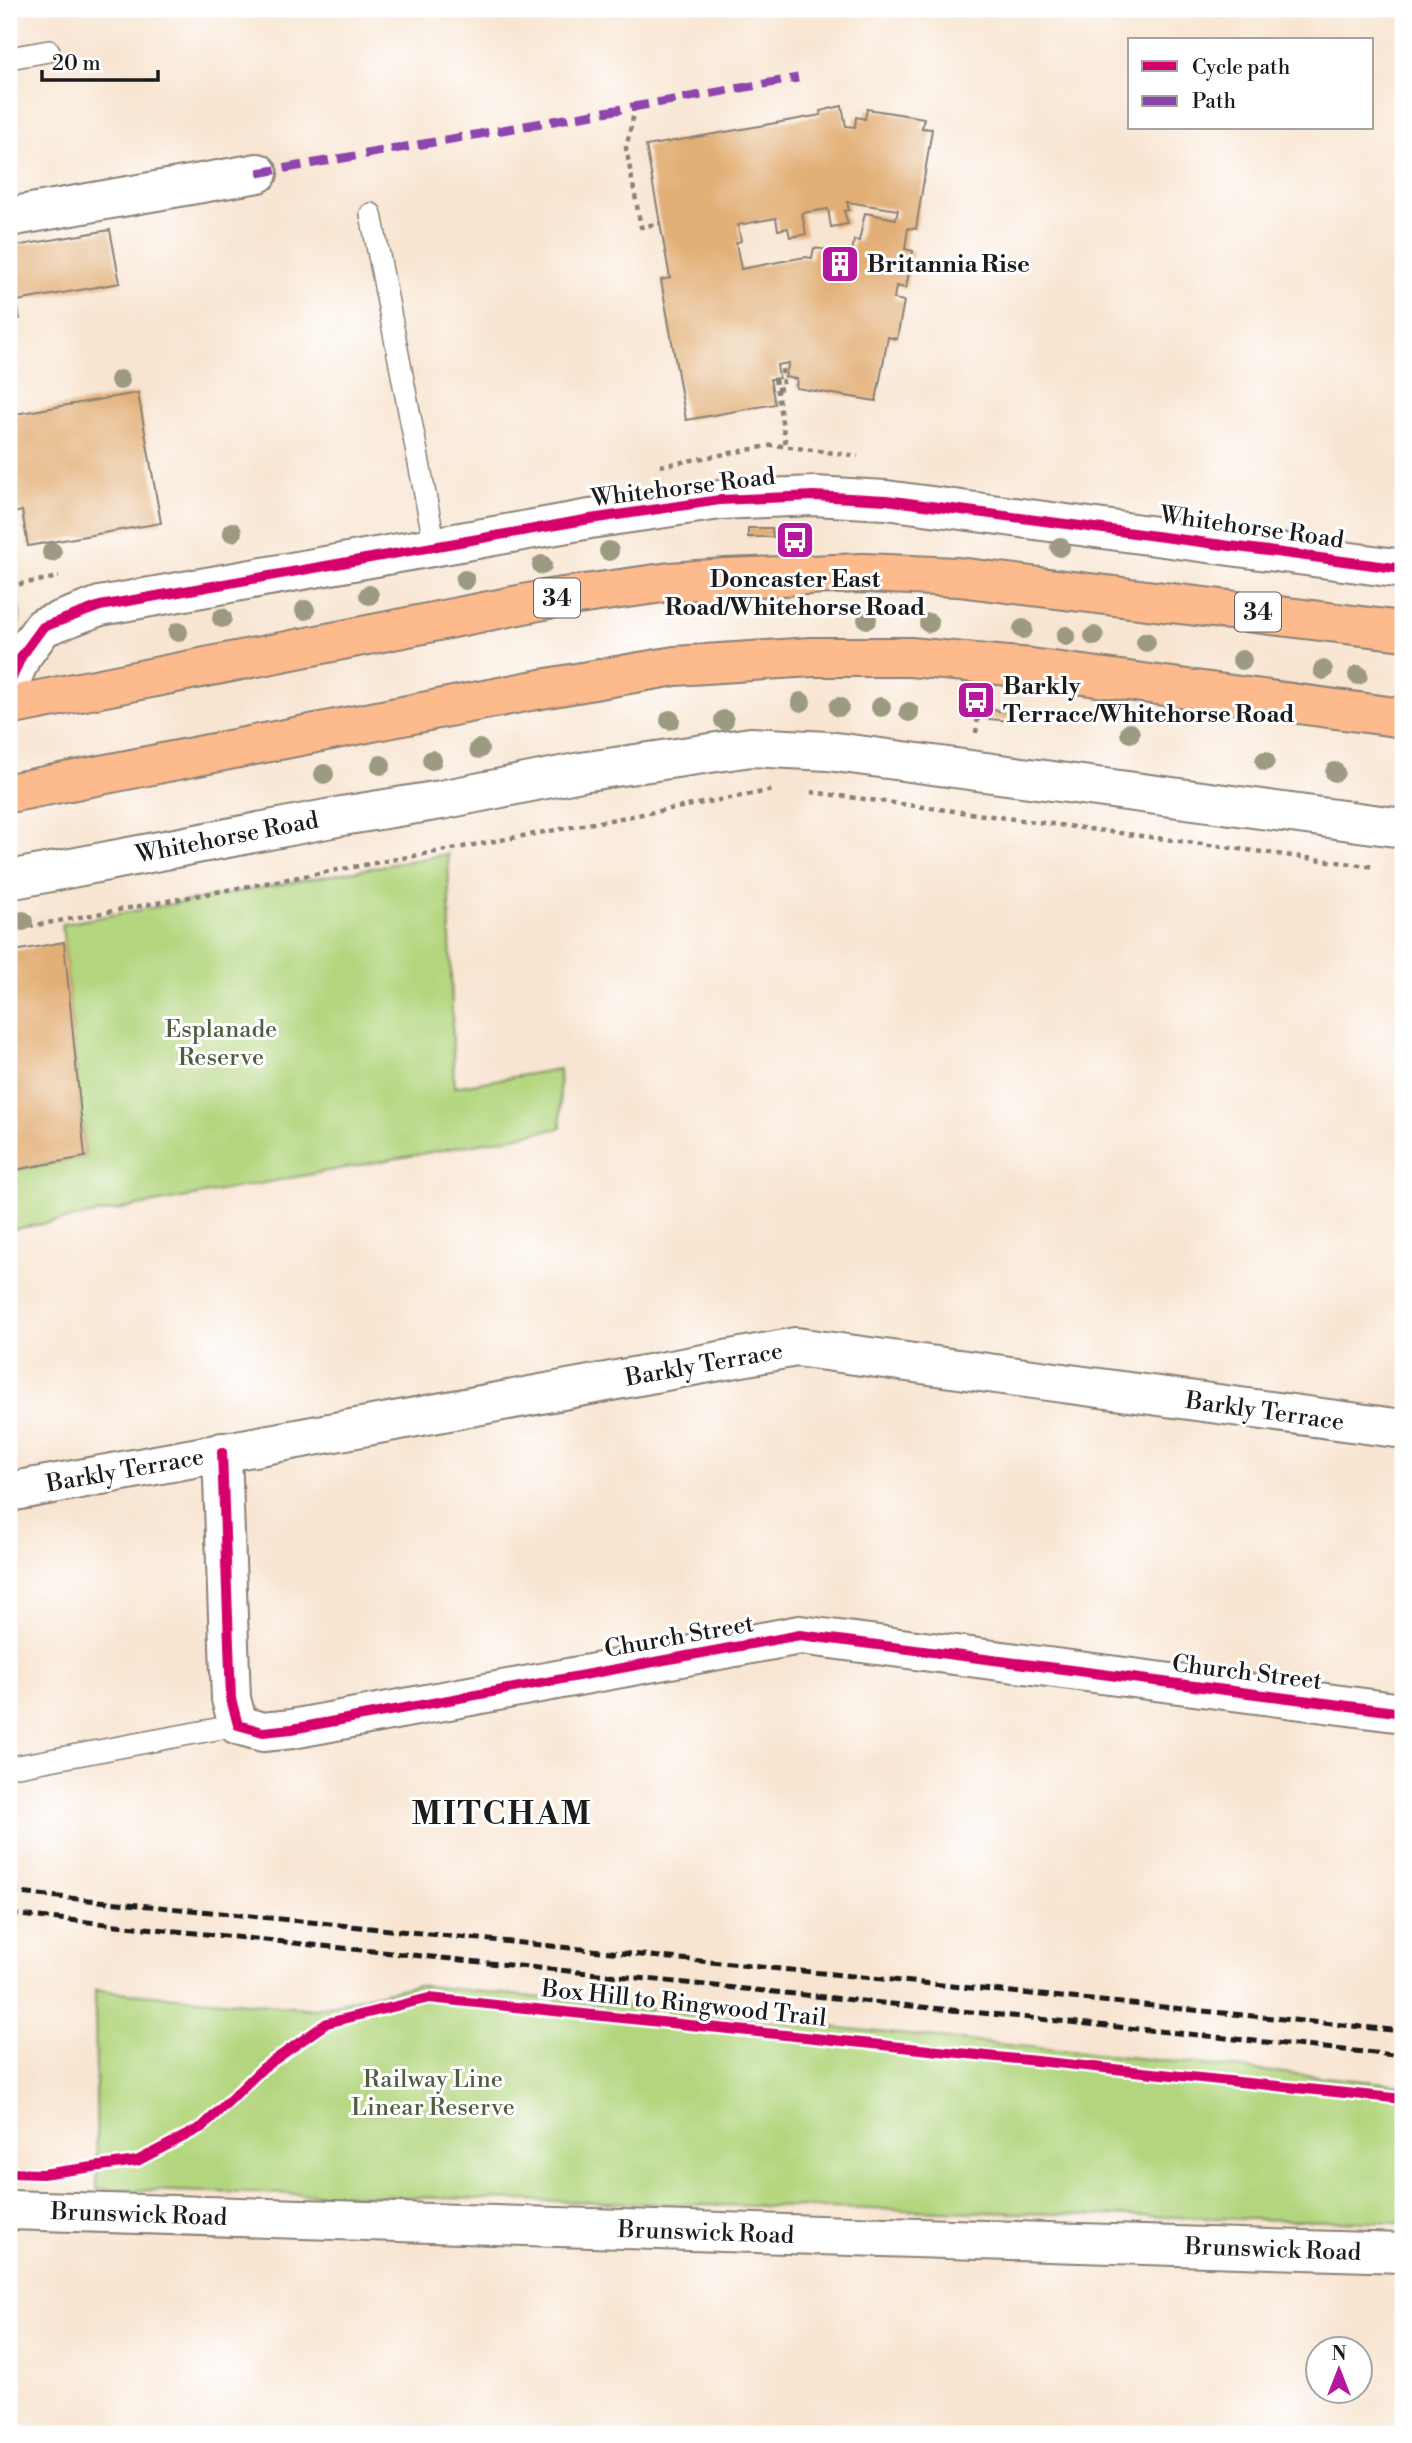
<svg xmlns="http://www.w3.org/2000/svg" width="1412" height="2443" font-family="'Libre Bodoni',serif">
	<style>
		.green { fill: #b2d57d; stroke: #67784c; stroke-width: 2 }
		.building { fill: #e2af76; fill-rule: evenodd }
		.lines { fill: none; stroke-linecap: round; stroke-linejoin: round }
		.service-casing { stroke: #8a8076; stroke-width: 24 }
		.minor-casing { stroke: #8a8076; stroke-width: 42 }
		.trunk-casing { stroke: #8a8076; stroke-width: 42 }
		.path { stroke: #8a8076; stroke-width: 4.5; stroke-dasharray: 5 5; stroke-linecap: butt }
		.service { stroke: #fff; stroke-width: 21 }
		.minor { stroke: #fff; stroke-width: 38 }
		.trunk { stroke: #fcba8d; stroke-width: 38 }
		.rail { stroke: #1c1c1c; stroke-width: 5; stroke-dasharray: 10 5; stroke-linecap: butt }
		.quiet { stroke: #8e44ad; stroke-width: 9; stroke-dasharray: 18 9; stroke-linecap: butt }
		.cycleway-casing { stroke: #fff; stroke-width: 15 }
		.cycleway { stroke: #d6006c; stroke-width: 10 }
		.tree { fill: #9c9a80 }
		.labels { text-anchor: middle; stroke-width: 6; stroke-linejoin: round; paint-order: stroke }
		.shield { fill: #fff; stroke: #606060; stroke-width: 2 }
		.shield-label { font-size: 23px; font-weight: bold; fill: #1c1c1c }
		.poi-label { font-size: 24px; font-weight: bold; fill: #1c1c1c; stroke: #fff; text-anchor: start }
		.street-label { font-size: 24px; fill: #1c1c1c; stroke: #fff }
		.park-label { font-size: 24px; fill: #505d3e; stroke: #fff }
		.district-label { font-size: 32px; font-weight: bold; letter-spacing: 2px; fill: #1c1c1c; stroke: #fff }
	</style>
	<rect width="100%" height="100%" fill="#fff"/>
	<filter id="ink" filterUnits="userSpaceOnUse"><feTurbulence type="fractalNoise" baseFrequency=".0143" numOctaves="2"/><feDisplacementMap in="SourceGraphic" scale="14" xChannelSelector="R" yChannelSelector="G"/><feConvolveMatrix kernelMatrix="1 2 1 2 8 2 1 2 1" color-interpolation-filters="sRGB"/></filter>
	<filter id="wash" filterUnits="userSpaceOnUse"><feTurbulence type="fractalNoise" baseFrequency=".00686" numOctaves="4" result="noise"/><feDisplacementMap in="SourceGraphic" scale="28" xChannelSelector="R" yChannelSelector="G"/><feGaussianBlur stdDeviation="1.57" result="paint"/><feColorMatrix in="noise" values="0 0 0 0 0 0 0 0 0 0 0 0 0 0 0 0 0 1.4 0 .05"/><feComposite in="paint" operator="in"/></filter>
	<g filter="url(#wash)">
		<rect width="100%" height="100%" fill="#f8e5d1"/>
		<path class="green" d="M 15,591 C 21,612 24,624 9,640 L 9,593 Z
			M 448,854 L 454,1087 L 559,1069 L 561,1128 L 9,1230 L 9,1171 L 85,1157 L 62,924 Z
			M 416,1985 L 1403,2085 L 1403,2223 L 97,2189 L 95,1990 L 315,2009 Z"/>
		<g id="blocks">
			<path class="building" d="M 842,106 L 846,126 L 855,127 L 856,117 L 865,119 L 867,109 L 924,118 L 922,128 L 932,129 L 916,229 L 908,228 L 905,249 L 913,251 L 906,288 L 896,286 L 894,299 L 904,301 L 897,339 L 888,337 L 876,401 L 796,388 L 797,379 L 785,377 L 789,363 L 777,365 L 779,378 L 770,379 L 775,404 L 686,420 L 661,280 L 670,278 L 646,146 L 821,115 L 820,111 ZM 847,202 L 898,210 L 896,219 L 865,213 L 859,241 L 854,240 L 852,253 L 814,248 L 812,258 L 805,257 L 741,269 L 736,243 L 741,241 L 738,225 L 776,218 L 778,230 L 788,228 L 790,237 L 806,234 L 802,213 L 828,209 L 831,227 L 848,224 L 844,211 L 849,210 Z
				M 110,230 L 120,283 L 17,301 L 20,319 L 9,321 L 9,247 Z
				M 138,393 L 161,523 L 28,546 L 22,511 L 9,514 L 9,415 Z
				M 748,528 L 772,528 L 773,537 L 748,537 Z
				M 990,710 L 1013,712 L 1012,721 L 989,719 Z
				M 64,942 L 85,1157 L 9,1171 L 9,952 Z"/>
		</g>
	</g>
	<g filter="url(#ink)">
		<use href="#blocks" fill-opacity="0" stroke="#8a8076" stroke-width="2"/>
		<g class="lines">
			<g class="service-casing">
				<path id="service" d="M 9,58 L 49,51
					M 371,214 L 435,546
					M 18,1766 L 238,1725"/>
			</g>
			<g class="minor-casing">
				<path id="minor" d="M 9,217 L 258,173
					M 9,685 L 21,657 L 43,627 L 100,606 L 590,519 L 720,500 L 814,496 L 886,500 L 1403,569
					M 9,880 L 342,816 L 441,800 L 581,772 L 751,747 L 828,751 L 1403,828
					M 222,1452 L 231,1699 L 238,1725 L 263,1732 L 292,1729 L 800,1635 L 1403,1713
					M 9,1492 L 796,1347 L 1403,1429
					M 9,2210 L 1403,2253"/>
			</g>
			<g class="trunk-casing">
				<path id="trunk" d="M 9,706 L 549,599 L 670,582 L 725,578 L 863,573 L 958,577 L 1403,631
					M 9,793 L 530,691 L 675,666 L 812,657 L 910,657 L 1031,668 L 1403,718"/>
			</g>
			<path class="path" d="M 633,107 L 634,113 L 626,148 L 641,227 L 661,223
				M 775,379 L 786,446
				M 777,389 L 783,388 L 782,364
				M 660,466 L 774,445 L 858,456
				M 9,586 L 59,577
				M 976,733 L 980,700
				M 811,792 L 1375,867
				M 9,930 L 774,790"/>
			<use href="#service" class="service"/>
			<use href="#minor" class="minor"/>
			<use href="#trunk" class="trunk"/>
			<path class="rail" d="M 9,1892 L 1403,2031
				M 9,1914 L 1403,2056"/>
			<path class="quiet" d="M 258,173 L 798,78"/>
			<g class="cycleway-casing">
				<path id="cycleway" d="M 9,685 L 21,657 L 43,627 L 100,606 L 590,519 L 720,500 L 814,496 L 886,500 L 1403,569
					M 222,1452 L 231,1699 L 238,1725 L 263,1732 L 292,1729 L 800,1635 L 1403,1713
					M 9,2173 L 42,2174 L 137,2161 L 202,2127 L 263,2068 L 327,2023 L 429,1998 L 1403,2099"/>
			</g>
			<use href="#cycleway" class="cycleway"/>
		</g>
		<g class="tree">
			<circle cx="120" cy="380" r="10"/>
			<circle cx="232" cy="532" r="10"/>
			<circle cx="1060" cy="547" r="10"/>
			<circle cx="609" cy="551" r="10"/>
			<circle cx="52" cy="552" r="10"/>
			<circle cx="542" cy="565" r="10"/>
			<circle cx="465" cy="580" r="10"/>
			<circle cx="369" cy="595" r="10"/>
			<circle cx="305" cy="610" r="10"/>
			<circle cx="222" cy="618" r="10"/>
			<circle cx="867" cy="619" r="10"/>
			<circle cx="929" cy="623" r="10"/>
			<circle cx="1023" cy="629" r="10"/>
			<circle cx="178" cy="632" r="10"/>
			<circle cx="1066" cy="636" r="10"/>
			<circle cx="1094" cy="636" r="10"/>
			<circle cx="1146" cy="642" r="10"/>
			<circle cx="1242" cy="660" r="10"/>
			<circle cx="1323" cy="670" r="10"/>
			<circle cx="1358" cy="675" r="10"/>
			<circle cx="801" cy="702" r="10"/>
			<circle cx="839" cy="707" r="10"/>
			<circle cx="881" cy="707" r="10"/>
			<circle cx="909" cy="712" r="10"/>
			<circle cx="670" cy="720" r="10"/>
			<circle cx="724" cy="720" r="10"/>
			<circle cx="1130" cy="733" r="10"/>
			<circle cx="479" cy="749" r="10"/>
			<circle cx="432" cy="760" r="10"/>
			<circle cx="1265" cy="761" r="10"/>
			<circle cx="381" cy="765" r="10"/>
			<circle cx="1335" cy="772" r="10"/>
			<circle cx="324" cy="774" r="10"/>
			<circle cx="23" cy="921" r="10"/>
		</g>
	</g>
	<defs>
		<g id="building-square" transform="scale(2.0125)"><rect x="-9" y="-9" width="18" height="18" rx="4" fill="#b5179e" stroke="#fff"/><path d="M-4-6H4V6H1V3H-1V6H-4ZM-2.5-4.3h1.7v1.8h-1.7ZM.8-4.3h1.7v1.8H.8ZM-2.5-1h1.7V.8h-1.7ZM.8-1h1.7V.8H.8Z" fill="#fff"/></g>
		<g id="bus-square" transform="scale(2.0125)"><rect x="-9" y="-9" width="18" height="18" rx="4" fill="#b5179e" stroke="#fff"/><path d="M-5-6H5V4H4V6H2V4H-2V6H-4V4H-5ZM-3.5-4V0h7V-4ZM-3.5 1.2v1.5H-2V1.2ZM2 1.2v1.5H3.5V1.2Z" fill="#fff"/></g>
	</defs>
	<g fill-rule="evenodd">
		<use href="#building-square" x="840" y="264"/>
		<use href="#bus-square" x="795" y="540"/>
		<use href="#bus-square" x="976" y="700"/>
	</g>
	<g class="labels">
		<g class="shield">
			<rect x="534" y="578.5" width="46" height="39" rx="5"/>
			<rect x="1235" y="592.5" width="46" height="39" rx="5"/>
		</g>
		<g class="shield-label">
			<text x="557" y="606">34</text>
			<text x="1258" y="620">34</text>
		</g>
		<g class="poi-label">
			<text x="867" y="272">Britannia Rise</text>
			<text x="795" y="587" text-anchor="middle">Doncaster East<tspan x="795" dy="28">Road/Whitehorse Road</tspan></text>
			<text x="1003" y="694">Barkly<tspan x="1003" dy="28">Terrace/Whitehorse Road</tspan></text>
		</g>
		<g class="street-label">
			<text transform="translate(683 487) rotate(-7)" y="8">Whitehorse Road</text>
			<text transform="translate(1252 527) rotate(8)" y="8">Whitehorse Road</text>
			<text transform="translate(227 837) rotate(-11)" y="8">Whitehorse Road</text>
			<text transform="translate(704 1364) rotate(-10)" y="8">Barkly Terrace</text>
			<text transform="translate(1265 1411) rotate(8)" y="8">Barkly Terrace</text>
			<text transform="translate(125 1470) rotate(-10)" y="8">Barkly Terrace</text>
			<text transform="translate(679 1636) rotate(-10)" y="8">Church Street</text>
			<text transform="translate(1247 1672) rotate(7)" y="8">Church Street</text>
			<text transform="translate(684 2003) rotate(6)" y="8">Box Hill to Ringwood Trail</text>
			<text transform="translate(139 2214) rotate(2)" y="8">Brunswick Road</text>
			<text transform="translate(706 2232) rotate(2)" y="8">Brunswick Road</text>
			<text transform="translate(1273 2249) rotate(2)" y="8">Brunswick Road</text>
		</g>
		<g class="park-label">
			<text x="221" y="1037">Esplanade<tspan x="221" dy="28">Reserve</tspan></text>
			<text x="433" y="2087">Railway Line<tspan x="433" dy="28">Linear Reserve</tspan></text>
		</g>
		<g class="district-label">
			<text x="502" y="1824">MITCHAM</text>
		</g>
	</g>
	<rect width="1412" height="2443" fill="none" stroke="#fff" stroke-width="35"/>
	<rect x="1128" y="38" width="245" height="91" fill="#ffffff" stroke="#a4a4a4" stroke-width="2"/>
	<rect x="1142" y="61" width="35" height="10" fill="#d6006c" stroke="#a4a4a4" stroke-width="2"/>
	<text x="1192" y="74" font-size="21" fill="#1c1c1c">Cycle path</text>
	<rect x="1142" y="96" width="35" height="10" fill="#8e44ad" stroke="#a4a4a4" stroke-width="2"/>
	<text x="1192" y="108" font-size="21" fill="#1c1c1c">Path</text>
	<g transform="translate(1339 2370)"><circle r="33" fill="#ffffff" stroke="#a4a4a4" stroke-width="2"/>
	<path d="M0-5L12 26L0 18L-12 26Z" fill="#b5179e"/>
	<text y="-10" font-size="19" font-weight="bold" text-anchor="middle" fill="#1c1c1c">N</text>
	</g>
	<path d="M42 70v10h116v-10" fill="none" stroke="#1c1c1c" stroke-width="3.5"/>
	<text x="52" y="70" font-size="21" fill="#1c1c1c" stroke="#ffffff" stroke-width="5" paint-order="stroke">20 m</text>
</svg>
